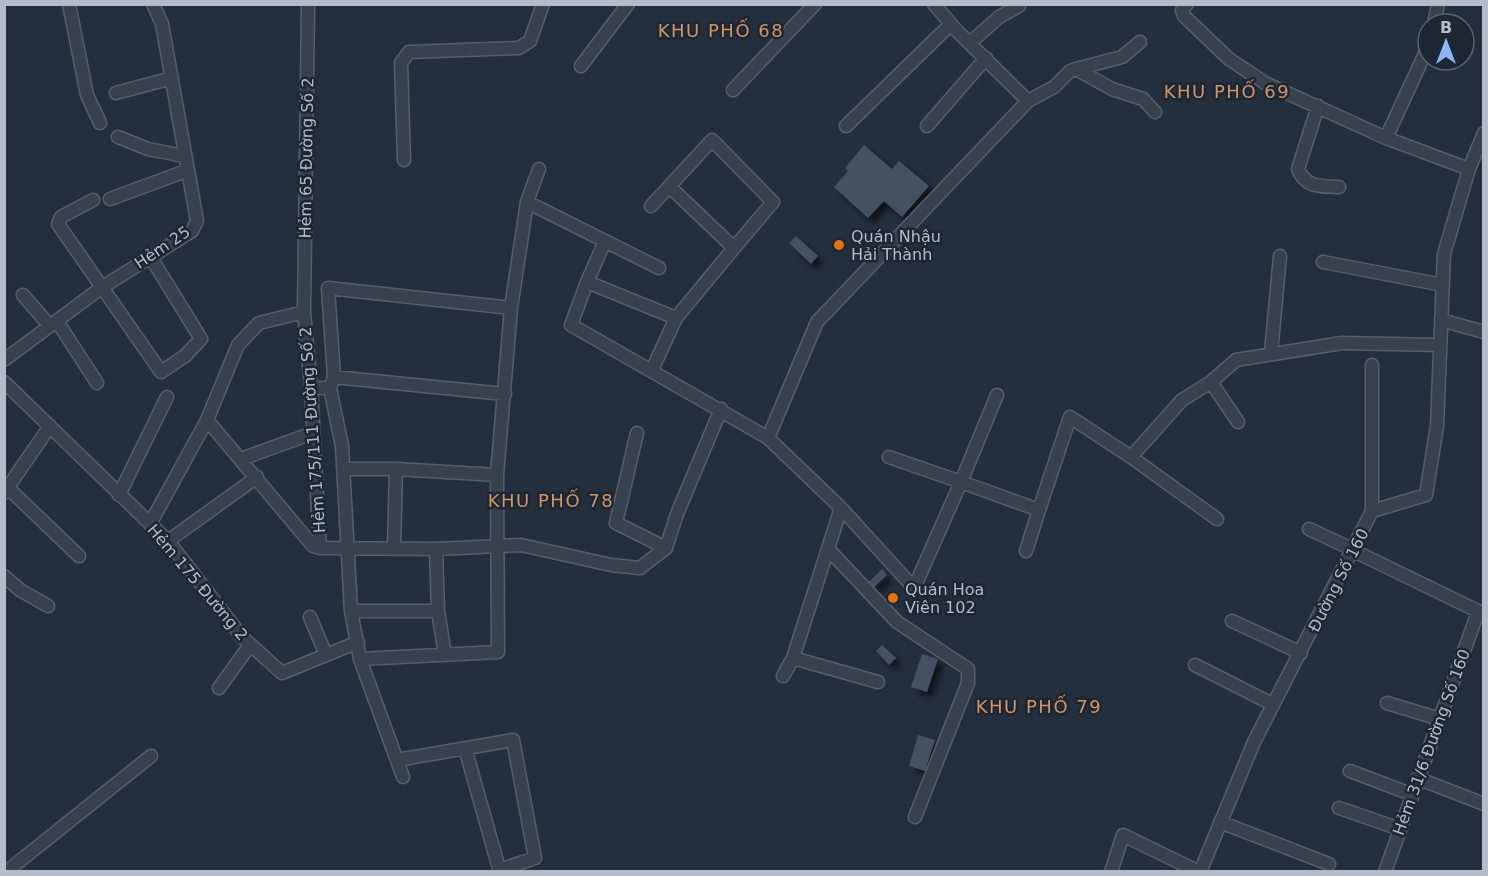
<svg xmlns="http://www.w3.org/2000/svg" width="1488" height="876" font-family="'DejaVu Sans',sans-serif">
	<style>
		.building { fill: #455162; filter: url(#shadow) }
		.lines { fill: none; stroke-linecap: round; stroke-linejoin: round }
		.minor-casing { stroke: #565f6c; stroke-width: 15 }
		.minor { stroke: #38414e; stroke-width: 12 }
		.food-dot { fill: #e8710a; stroke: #1d2633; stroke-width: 2 }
		.labels { text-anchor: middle; stroke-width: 5; stroke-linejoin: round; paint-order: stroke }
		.street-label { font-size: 16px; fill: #b4bcc9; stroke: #1d2633 }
		.poi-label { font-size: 16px; fill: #b4bcc9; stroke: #1d2633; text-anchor: start }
		.neighbourhood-label { font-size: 18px; letter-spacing: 1.5px; fill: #d59563; stroke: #1d2633 }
	</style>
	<defs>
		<filter id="shadow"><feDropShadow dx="5.5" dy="5.5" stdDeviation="3" flood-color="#0009"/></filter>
	</defs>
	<rect width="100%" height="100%" fill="#242f3e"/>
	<path class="building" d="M 864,145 L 892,169 L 899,161 L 929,186 L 902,217 L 884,201 L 868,218 L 834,187 L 848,171 L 845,168 Z
		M 796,236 L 818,256 L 811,264 L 789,243 Z
		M 882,569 L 887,575 L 872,589 L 867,584 Z
		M 882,645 L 896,658 L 889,665 L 876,651 Z
		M 922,654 L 938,659 L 927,692 L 911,687 Z
		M 918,735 L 935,740 L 925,771 L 909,766 Z"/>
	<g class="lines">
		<g class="minor-casing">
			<path id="minor" d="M 69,4 L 87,95 L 100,123
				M 308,4 L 304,312 L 311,388 L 320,548
				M 1187,4 L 1182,10 L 1184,16 L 1229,59 L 1265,83 L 1386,138 L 1469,169
				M 1434,24 L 1438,4
				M 970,43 L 999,17 L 1019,6
				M 581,66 L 628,4
				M 1076,69 L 1122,57 L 1140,42
				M 733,90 L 815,4
				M 116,93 L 172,78
				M 1028,101 L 1054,87 L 1070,71 L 1076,69 L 1112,89 L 1143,99 L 1155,112
				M 1318,106 L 1298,169 C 1306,188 1320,186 1339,187
				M 846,126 L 951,24
				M 927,126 L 986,58
				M 118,137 L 148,149 L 184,156
				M 1386,138 L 1428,47
				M 404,160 L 401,63 L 409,52 L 519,48 L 530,41 L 543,4
				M 670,187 L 734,248 L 676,318
				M 110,199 L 186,171
				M 93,200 L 61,217 L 58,224 L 161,372 L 185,356 L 201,339 L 150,256
				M 527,202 L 539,169
				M 651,206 L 712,140 L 773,202 L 734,248
				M 605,241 L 587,282 L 676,318 L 652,370
				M 1323,262 L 1443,285
				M 587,282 L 571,325 L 768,438 L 841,508 L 914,588 L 961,482 L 1039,510 L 1070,417 L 1131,457 L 1182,400 L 1211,382 L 1236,360 L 1342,343 L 1440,345
				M 23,295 L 50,326
				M 1441,320 L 1484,332
				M 57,321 L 97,383
				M 1271,353 L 1280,256
				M 4,360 L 101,288 L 192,231 L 197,221 L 162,24 L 153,4
				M 1372,365 L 1372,511
				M 334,377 L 505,394
				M 4,382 L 168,541 L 243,638 L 282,673 L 358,642
				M 1211,382 L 1238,422
				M 311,388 L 330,388 L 342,446 L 351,611 L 360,659 L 403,777
				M 330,388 L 334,377 L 328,288 L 511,308
				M 207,420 L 313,546 L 320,548 L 436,549 L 521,545 L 611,565 L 640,568 L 666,548
				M 637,433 L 616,523 L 666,548 L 677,514 L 721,409
				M 768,438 L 817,322 L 1028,101 L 956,30 L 934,4
				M 889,457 L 961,482 L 997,395
				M 1131,457 L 1217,519
				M 241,459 L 313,433
				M 344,469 L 396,469 L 497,475
				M 8,488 L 79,556
				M 4,493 L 50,426
				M 119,495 L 167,397
				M 150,524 L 207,420 L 238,345 L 259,323 L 304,312
				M 1309,529 L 1354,550
				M 168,541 L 257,477
				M 394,548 L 396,469
				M 436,549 L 438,611
				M 829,550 L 897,622 L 968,669 L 968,683 L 915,817
				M 1026,551 L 1039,510
				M 1354,551 L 1484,614
				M 4,576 L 20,590 L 48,606
				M 351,611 L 438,611 L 445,655
				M 310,617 L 326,655
				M 1232,621 L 1301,653
				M 793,658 L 878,682
				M 360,659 L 498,652 L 497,475 L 511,308 L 527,202 L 659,268
				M 1195,665 L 1272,704
				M 783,676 L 793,658 L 841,508
				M 219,688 L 250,645
				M 1387,703 L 1440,719
				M 465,748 L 500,872
				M 397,760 L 513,740 L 535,858 L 499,870
				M 1350,771 L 1411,794
				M 1417,778 L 1484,804
				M 1339,808 L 1400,829
				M 1220,822 L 1329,864
				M 6,872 L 151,756
				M 1111,872 L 1123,835 L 1199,872
				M 1200,872 L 1254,742 L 1372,511 L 1426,495 L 1437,426 L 1444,254 L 1469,169 L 1484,133
				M 1385,872 L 1478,612"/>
		</g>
		<use href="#minor" class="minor"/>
	</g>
	<g class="food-dot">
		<circle cx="839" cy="245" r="6"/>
		<circle cx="893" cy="598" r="6"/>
	</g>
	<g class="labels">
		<g class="street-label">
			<text transform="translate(306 158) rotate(-89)" y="6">Hẻm 65 Đường Số 2</text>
			<text transform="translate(162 247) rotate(-34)" y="6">Hẻm 25</text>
			<text transform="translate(312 430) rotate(-94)" y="6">Hẻm 175/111 Đường Số 2</text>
			<text transform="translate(1338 580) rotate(-63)" y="6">Đường Số 160</text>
			<text transform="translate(198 582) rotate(50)" y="6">Hẻm 175 Đường 2</text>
			<text transform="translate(1431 742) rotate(-70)" y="6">Hẻm 31/6 Đường Số 160</text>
		</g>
		<g class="poi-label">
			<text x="851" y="242">Quán Nhậu<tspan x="851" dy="18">Hải Thành</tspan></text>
			<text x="905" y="595">Quán Hoa<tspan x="905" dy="18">Viên 102</tspan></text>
		</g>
		<g class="neighbourhood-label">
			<text x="721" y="37">KHU PHỐ 68</text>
			<text x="1227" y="98">KHU PHỐ 69</text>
			<text x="551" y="507">KHU PHỐ 78</text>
			<text x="1039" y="713">KHU PHỐ 79</text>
		</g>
	</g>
	<rect width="1488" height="876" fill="none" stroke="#b4bcc9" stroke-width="12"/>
	<g transform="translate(1446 42)"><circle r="28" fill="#1d2633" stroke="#59626f" stroke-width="1.5"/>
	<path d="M0-4.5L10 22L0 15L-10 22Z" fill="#8ab4f8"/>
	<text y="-9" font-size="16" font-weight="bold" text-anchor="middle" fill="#b4bcc9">B</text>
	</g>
</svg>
